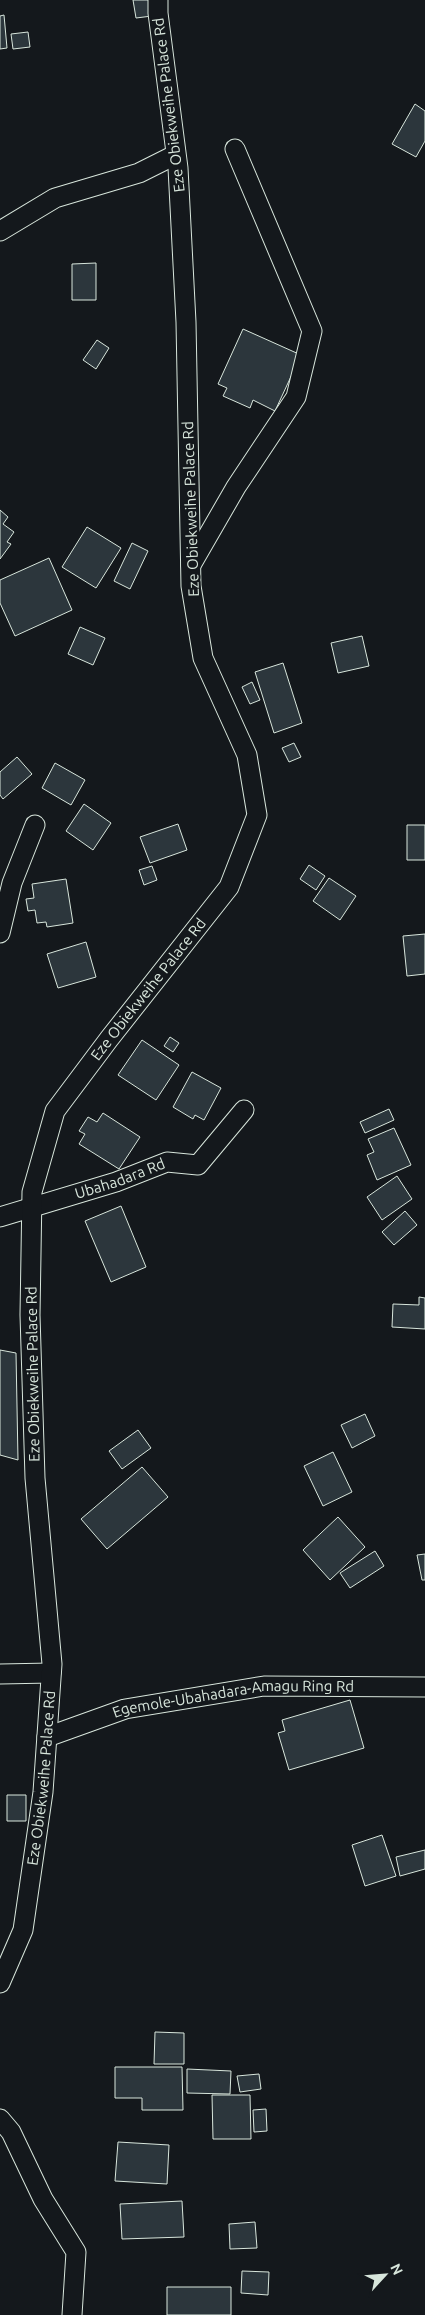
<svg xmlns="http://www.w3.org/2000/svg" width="425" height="2315" font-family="Ubuntu,sans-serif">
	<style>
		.building { fill: #2c363c; stroke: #d8e6dc }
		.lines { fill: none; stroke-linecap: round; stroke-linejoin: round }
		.street-casing { stroke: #d8e6dc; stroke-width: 21 }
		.street { stroke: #14181c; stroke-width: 19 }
		.labels { text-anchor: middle; stroke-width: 4; stroke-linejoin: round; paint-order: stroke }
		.street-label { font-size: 15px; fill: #d8e6dc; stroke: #14181c }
	</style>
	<rect width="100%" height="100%" fill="#14181c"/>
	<path class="building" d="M 133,0 L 149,0 L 152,16 L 136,18 Z
		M 4,15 L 7,48 L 0,49 L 0,16 Z
		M 28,32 L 30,47 L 13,49 L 11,34 Z
		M 415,104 L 425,111 L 425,141 L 416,157 L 392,144 Z
		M 96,263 L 96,300 L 72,300 L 72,264 Z
		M 243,329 L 301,355 L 275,411 L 253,400 L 250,408 L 223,396 L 227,388 L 218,384 Z
		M 97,340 L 109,348 L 96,369 L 83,360 Z
		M 0,510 L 8,517 L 3,524 L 14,532 L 7,542 L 11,544 L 0,559 Z
		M 87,527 L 121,548 L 96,588 L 62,567 Z
		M 132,543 L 148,551 L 130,589 L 114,581 Z
		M 49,558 L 72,610 L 15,636 L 0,603 L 0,580 Z
		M 80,627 L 105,638 L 93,665 L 68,654 Z
		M 362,636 L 369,666 L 338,673 L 331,643 Z
		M 283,663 L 302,723 L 274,733 L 255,672 Z
		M 252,682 L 260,700 L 250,704 L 242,687 Z
		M 294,743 L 301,757 L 289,762 L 282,748 Z
		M 17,757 L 32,774 L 3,799 L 0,795 L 0,772 Z
		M 55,763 L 85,780 L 71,805 L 42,788 Z
		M 84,804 L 111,823 L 93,850 L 66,831 Z
		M 178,824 L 187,850 L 150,863 L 140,837 Z
		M 407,825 L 425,825 L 425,860 L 407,860 Z
		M 309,865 L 325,876 L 316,890 L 300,879 Z
		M 152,866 L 157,880 L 144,885 L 139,870 Z
		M 329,878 L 356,896 L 340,920 L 313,901 Z
		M 66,879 L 73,923 L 47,927 L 46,922 L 37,923 L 35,910 L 28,911 L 26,899 L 34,898 L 32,884 Z
		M 425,934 L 425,974 L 407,976 L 403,936 Z
		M 86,942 L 96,977 L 58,988 L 47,954 Z
		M 170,1037 L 179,1043 L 173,1052 L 164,1046 Z
		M 142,1040 L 179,1065 L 156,1100 L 118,1075 Z
		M 192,1072 L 221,1088 L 204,1120 L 195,1115 L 193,1119 L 173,1107 Z
		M 389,1109 L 394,1120 L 365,1133 L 360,1122 Z
		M 103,1113 L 140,1137 L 119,1169 L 79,1144 L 85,1134 L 79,1131 L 88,1117 L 97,1122 Z
		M 394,1128 L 411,1165 L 377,1180 L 367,1155 L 374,1152 L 368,1139 Z
		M 397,1176 L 412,1199 L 382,1220 L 367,1197 Z
		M 121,1206 L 146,1267 L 111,1282 L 85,1221 Z
		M 405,1211 L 417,1225 L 394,1245 L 382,1232 Z
		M 419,1297 L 425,1298 L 425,1329 L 392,1327 L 393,1304 L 419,1305 Z
		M 0,1350 L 16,1353 L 18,1460 L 0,1455 Z
		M 365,1414 L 375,1436 L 352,1448 L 341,1425 Z
		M 138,1430 L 151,1448 L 122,1469 L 109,1451 Z
		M 333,1452 L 352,1492 L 323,1506 L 304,1466 Z
		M 142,1467 L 168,1497 L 107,1549 L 81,1519 Z
		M 338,1517 L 365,1547 L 330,1580 L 303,1550 Z
		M 375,1551 L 384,1566 L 350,1588 L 340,1573 Z
		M 425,1554 L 425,1580 L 422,1580 L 417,1555 Z
		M 350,1700 L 364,1748 L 289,1770 L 278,1733 L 285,1731 L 282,1720 Z
		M 7,1795 L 26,1795 L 26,1821 L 7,1821 Z
		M 382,1835 L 396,1876 L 365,1886 L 352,1845 Z
		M 425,1850 L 425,1869 L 400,1876 L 396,1857 Z
		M 155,2032 L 184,2033 L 184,2064 L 154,2064 Z
		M 115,2067 L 182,2067 L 183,2110 L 142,2110 L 142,2098 L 115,2098 Z
		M 187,2069 L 231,2071 L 230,2094 L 187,2093 Z
		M 259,2074 L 261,2089 L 240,2092 L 237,2076 Z
		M 212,2095 L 250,2095 L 251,2139 L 213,2139 Z
		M 266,2109 L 267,2131 L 254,2132 L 253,2110 Z
		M 118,2142 L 169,2145 L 167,2184 L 115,2181 Z
		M 182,2201 L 184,2237 L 122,2239 L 120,2204 Z
		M 255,2222 L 257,2248 L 230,2249 L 229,2224 Z
		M 242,2271 L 269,2272 L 268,2295 L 241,2293 Z
		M 167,2287 L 231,2287 L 231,2315 L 167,2315 Z"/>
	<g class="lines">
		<g class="street-casing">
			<g id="street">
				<path d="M 0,231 L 55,198 L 139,173 L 175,155"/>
				<path d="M 191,565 L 236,487 L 296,397 L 312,331 L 235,149"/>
				<path d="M 0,933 L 12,883 L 35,825"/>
				<path id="s1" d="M 0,1217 L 116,1182 L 167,1162 L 198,1165 L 244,1110"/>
				<path d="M 0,1674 L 51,1673"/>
				<path id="s2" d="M 47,1737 L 125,1709 L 264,1686 L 425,1687"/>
				<path id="s3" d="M 0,1983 L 23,1930 L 43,1792 L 52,1664 L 35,1478 L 30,1315 L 32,1192 L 55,1111 L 109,1039 L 229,887 L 257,815 L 247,755 L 203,658 L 191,586 L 186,322 L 178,168 L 158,13 L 158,0"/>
				<path d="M 0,2119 L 11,2132 L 43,2199 L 76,2252 L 72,2315"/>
			</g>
		</g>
		<use href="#street" class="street"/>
	</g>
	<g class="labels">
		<g class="street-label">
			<text transform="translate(169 105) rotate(-97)" y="5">Eze Obiekweihe Palace Rd</text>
			<text transform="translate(191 509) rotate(-92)" y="5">Eze Obiekweihe Palace Rd</text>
			<text dy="5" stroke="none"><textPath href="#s3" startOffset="1036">Eze Obiekweihe Palace Rd</textPath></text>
			<text dy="5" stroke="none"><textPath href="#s1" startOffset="126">Ubahadara Rd</textPath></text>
			<text transform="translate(33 1374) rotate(-91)" y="5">Eze Obiekweihe Palace Rd</text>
			<text dy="5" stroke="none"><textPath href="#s2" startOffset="192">Egemole-Ubahadara-Amagu Ring Rd</textPath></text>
			<text dy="5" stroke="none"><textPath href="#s3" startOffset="211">Eze Obiekweihe Palace Rd</textPath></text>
		</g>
	</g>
	<g transform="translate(385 2275) rotate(64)" stroke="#14181c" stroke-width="4" paint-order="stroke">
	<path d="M0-4L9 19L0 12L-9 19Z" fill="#d8e6dc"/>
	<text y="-8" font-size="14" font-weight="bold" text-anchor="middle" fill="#d8e6dc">N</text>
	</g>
</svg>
